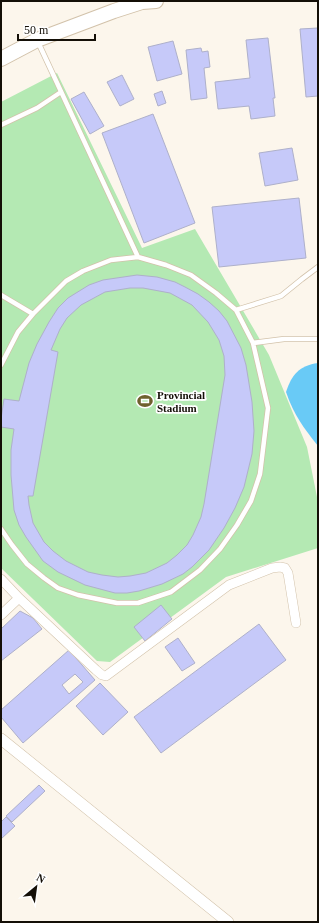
<svg xmlns="http://www.w3.org/2000/svg" width="319" height="923" font-family="'Times New Roman',serif">
	<style>
		.green { fill: #b4e9b3 }
		.water { fill: #69caf6 }
		.building { fill: #c6c9f9; stroke: #aeb0ca; fill-rule: evenodd }
		.lines { fill: none; stroke-linecap: round; stroke-linejoin: round }
		.service-casing { stroke: #d2c2aa; stroke-width: 6 }
		.minor-casing { stroke: #d2c2aa; stroke-width: 10 }
		.tertiary-casing { stroke: #d2c2aa; stroke-width: 12 }
		.primary-casing { stroke: #d2c2aa; stroke-width: 16 }
		.service { stroke: #fff; stroke-width: 4.5 }
		.minor { stroke: #fff; stroke-width: 9 }
		.tertiary { stroke: #fff; stroke-width: 11 }
		.primary { stroke: #fff; stroke-width: 14 }
		.labels { text-anchor: middle; stroke-width: 3.5; stroke-linejoin: round; paint-order: stroke }
		.poi-label { font-size: 11px; font-weight: bold; fill: #140f07; stroke: #fff; text-anchor: start }
	</style>
	<rect width="100%" height="100%" fill="#fcf6ec"/>
	<path class="green" d="M 57,73 L 142,248 L 195,229 L 269,355 L 307,447 L 318,502 L 318,548 L 226,577 L 110,662 L 97,661 L 1,568 L 1,102 Z"/>
	<path class="water" d="M 318,363 L 318,446 C 303,427 294,415 286,392 C 292,374 299,366 318,363 Z"/>
	<path class="building" d="M 318,28 L 318,96 L 306,97 L 300,29 Z
		M 268,38 L 275,98 L 273,98 L 275,116 L 251,119 L 249,106 L 218,109 L 215,82 L 250,78 L 246,40 Z
		M 173,41 L 182,74 L 157,81 L 148,47 Z
		M 201,48 L 202,52 L 208,51 L 210,67 L 204,68 L 207,98 L 191,100 L 186,50 Z
		M 122,75 L 134,99 L 120,106 L 107,82 Z
		M 162,91 L 166,103 L 158,106 L 154,94 Z
		M 84,92 L 104,126 L 90,134 L 71,99 Z
		M 153,114 L 195,223 L 144,243 L 102,133 Z
		M 292,148 L 298,180 L 265,186 L 259,153 Z
		M 299,198 L 306,258 L 219,267 L 212,207 Z
		M 137,275 L 157,277 L 175,282 L 185,287 L 198,294 L 209,302 L 219,311 L 227,321 L 241,348 L 246,365 L 252,402 L 254,431 L 252,454 L 244,487 L 235,508 L 224,528 L 209,550 L 192,567 L 183,574 L 162,584 L 139,591 L 127,593 L 115,593 L 85,585 L 58,572 L 43,561 L 26,537 L 19,525 L 14,510 L 11,475 L 11,450 L 14,429 L 1,427 L 1,419 L 4,399 L 19,401 L 29,363 L 37,344 L 49,322 L 58,308 L 68,298 L 89,285 L 103,280 ZM 130,288 L 143,288 L 170,293 L 192,305 L 208,322 L 219,340 L 224,356 L 225,375 L 204,504 L 201,517 L 193,535 L 187,545 L 177,555 L 167,563 L 146,573 L 130,576 L 118,577 L 102,575 L 88,572 L 66,561 L 53,551 L 44,542 L 33,523 L 29,505 L 28,496 L 33,496 L 58,352 L 51,350 L 60,329 L 67,318 L 81,305 L 105,292 Z
		M 161,605 L 172,619 L 145,641 L 134,627 Z
		M 20,611 L 33,618 L 42,629 L 1,661 L 1,629 Z
		M 259,624 L 286,660 L 161,753 L 134,717 Z
		M 178,638 L 195,663 L 182,671 L 165,647 Z
		M 69,650 L 95,680 L 23,743 L 1,717 L 1,710 ZM 75,674 L 83,682 L 69,694 L 62,685 Z
		M 100,683 L 128,712 L 103,735 L 76,706 Z
		M 39,785 L 45,791 L 12,822 L 6,816 Z
		M 6,817 L 15,826 L 1,839 L 1,822 Z"/>
	<g class="lines">
		<g class="service-casing">
			<path id="service" d="M 38,42 L 138,257
				M 1,125 L 37,108 L 61,92
				M 1,295 L 33,314
				M 236,310 L 281,296 L 302,279 L 318,267
				M 253,343 L 284,339 L 318,339
				M 1,365 L 18,332 L 33,314 L 66,281 L 83,271 L 111,260 L 138,257 L 166,265 L 191,275 L 216,293 L 236,310 L 253,343 L 268,408 L 260,474 L 251,501 L 237,525 L 220,549 L 200,570 L 171,592 L 138,603 L 117,603 L 78,595 L 58,588 L 44,578 L 27,564 L 12,545 L 1,529"/>
		</g>
		<g class="minor-casing">
			<path id="minor" d="M 1,579 L 19,598 L 1,615
				M 19,598 L 96,670 L 102,675 L 106,676 L 229,585 L 272,568 L 280,567 L 285,568 L 288,573 L 296,623"/>
		</g>
		<g class="tertiary-casing">
			<path id="tertiary" d="M 1,739 L 228,922"/>
		</g>
		<g class="primary-casing">
			<path id="primary" d="M 1,59 L 37,40 L 114,11 L 142,2 L 156,1"/>
		</g>
		<use href="#service" class="service"/>
		<use href="#minor" class="minor"/>
		<use href="#tertiary" class="tertiary"/>
		<use href="#primary" class="primary"/>
	</g>
	<defs>
		<g id="stadium-bare" transform="scale(1.2)"><path d="M0-5a6.5 5 0 1 0 0 10a6.5 5 0 1 0 0-10ZM-3.5-1.8h7v3.6h-7Z" fill="#6f612e" stroke="#fff" stroke-width="2.5" paint-order="stroke"/></g>
	</defs>
	<g fill-rule="evenodd">
		<use href="#stadium-bare" x="145" y="401"/>
	</g>
	<g class="labels">
		<g class="poi-label">
			<text x="157" y="399">Provincial<tspan x="157" dy="13">Stadium</tspan></text>
		</g>
	</g>
	<rect width="319" height="923" fill="none" stroke="#140f07" stroke-width="4"/>
	<g transform="translate(36 887) rotate(29)" stroke="#ffffff" stroke-width="3" paint-order="stroke">
	<path d="M0-3L7 15L0 10L-7 15Z" fill="#140f07"/>
	<text y="-6" font-size="11" font-weight="bold" text-anchor="middle" fill="#140f07">N</text>
	</g>
	<path d="M18 34v6h77v-6" fill="none" stroke="#140f07" stroke-width="2"/>
	<text x="24" y="34" font-size="12" fill="#140f07" stroke="#ffffff" stroke-width="3" paint-order="stroke">50 m</text>
</svg>
